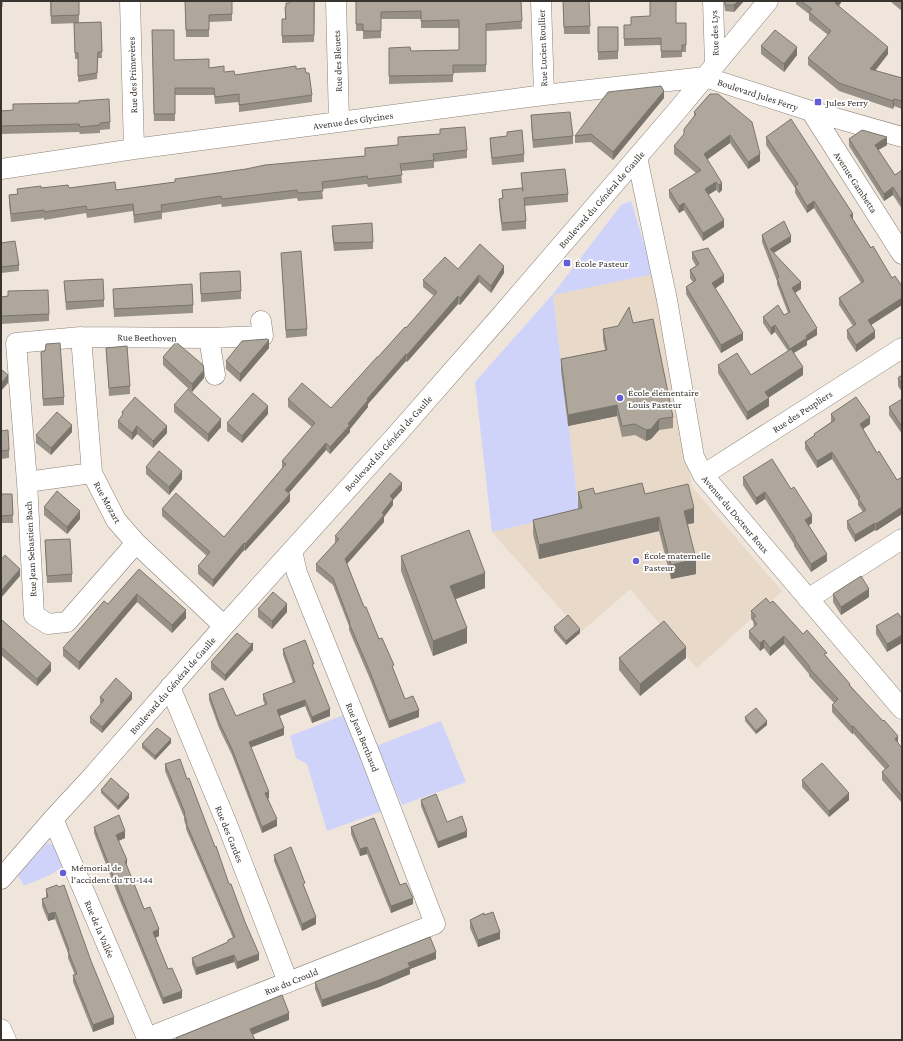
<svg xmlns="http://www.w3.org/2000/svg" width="903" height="1041" font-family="'Crimson Pro',serif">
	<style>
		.built { fill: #e8d9c8 }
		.green { fill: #cfd3fa }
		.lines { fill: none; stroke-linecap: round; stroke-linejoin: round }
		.minor-casing { stroke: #8b8279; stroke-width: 21 }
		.minor { stroke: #fff; stroke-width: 20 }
		.wall { fill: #969086 }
		.shaded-wall { fill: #7a756d }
		.building { fill: #afa79c; stroke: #7a756d }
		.poi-dot { fill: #625ed7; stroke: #fff; stroke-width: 1.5 }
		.labels { text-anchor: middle; stroke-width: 3.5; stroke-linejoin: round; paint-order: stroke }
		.street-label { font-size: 10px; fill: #383430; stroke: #fff }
		.poi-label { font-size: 10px; fill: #383430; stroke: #fff; text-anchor: start }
	</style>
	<rect width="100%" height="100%" fill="#efe5da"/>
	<path class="built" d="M 653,274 L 692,487 L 782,591 L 697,668 L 630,589 L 581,632 L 492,532 L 579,512 L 553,294 Z"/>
	<path class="green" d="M 631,201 L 653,274 L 553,295 L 579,512 L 492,532 L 475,382 L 553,294 L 621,205 Z
		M 346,714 L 385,810 L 327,831 L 307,764 L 296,758 L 290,736 Z
		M 441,721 L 466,782 L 402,805 L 376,746 Z
		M 47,843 L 58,846 L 65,865 L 52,874 L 24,886 L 18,875 Z"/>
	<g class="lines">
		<g class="minor-casing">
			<path id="minor" d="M 130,1 L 134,149
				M 336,1 L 339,122
				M 541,1 L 544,95
				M 713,1 L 715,64
				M 811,111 L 902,254
				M 637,157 L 667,300 L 694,457 L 703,475 L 902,709
				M 1,169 L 134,149 L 544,95 L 705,77 L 811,111 L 902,137
				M 81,337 L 92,473 L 116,520 L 136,543 L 224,626
				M 209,338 L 215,375
				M 703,475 L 902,348
				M 27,482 L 92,473
				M 136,543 L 67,622 L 48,624 L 34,615 L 27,482 L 16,343 L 81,337 L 209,338 L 263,336 L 261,321
				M 808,599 L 902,539
				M 170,687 L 227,824 L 288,982
				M 53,819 L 147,1038 L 435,924 L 369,752 L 297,573 L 292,551
				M 1,879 L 53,819 L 90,779 L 224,626 L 399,432 L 498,319 L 676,112 L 768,1
				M 1,1029 L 6,1040"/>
		</g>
		<use href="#minor" class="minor"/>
	</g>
	<path class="wall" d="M 1,1 L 2,1 L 2,14 L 1,14 Z
		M 50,1 L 79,1 L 79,23 L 51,24 Z
		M 185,1 L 232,1 L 232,21 L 209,22 L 209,37 L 186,37 Z
		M 315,1 L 314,42 L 282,43 L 282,19 L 285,19 L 285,7 L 286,7 L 290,3 Z
		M 356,1 L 521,1 L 522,29 L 486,31 L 486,72 L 453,73 L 453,82 L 389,84 L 389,48 L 411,51 L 459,50 L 459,28 L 421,28 L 421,19 L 381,19 L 381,38 L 363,39 L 363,31 L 356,31 Z
		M 563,1 L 589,1 L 590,34 L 564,34 Z
		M 724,1 L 744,1 L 734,12 L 725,11 Z
		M 796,1 L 842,1 L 839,6 L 888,54 L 875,71 L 902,78 L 902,109 L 894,106 L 893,109 L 839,91 L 808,65 L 808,58 L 828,35 L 809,20 L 809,14 L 796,4 Z
		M 891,1 L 902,1 L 902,11 L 891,2 Z
		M 101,22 L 102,58 L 98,58 L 97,79 L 78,82 L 78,59 L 75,59 L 74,23 Z
		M 686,23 L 686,52 L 682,52 L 682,57 L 661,58 L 661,45 L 624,46 L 624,25 Z
		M 598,27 L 618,27 L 618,59 L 598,60 Z
		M 152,30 L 174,60 L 209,68 L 235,75 L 296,69 L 312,95 L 312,102 L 239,112 L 239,102 L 215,104 L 214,95 L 175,95 L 175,121 L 154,121 Z
		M 761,46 L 797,55 L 784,72 L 761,54 Z
		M 710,94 L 760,161 L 748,169 L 730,143 L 707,159 L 722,190 L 719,193 L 716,190 L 708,195 L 724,227 L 703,241 L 684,210 L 679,213 L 669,197 L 669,190 L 696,173 L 674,154 L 674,146 L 684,134 L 694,116 L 694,112 Z
		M 664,98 L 613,160 L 591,142 L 575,143 L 575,136 Z
		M 1,111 L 110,122 L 110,129 L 100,130 L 100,133 L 80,134 L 79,132 L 1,134 Z
		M 531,115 L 573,136 L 573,144 L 533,148 L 531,123 Z
		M 440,129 L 467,150 L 467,158 L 434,162 L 434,168 L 401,171 L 402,183 L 368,187 L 367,184 L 322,189 L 323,199 L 298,201 L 297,198 L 222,207 L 221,204 L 162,213 L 162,219 L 134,223 L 133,211 L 87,218 L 86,213 L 44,220 L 44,218 L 11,222 L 9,203 L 9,195 L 17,194 L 17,189 L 41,188 L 116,190 L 175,182 L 175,179 L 365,156 L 365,148 L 398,145 L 398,137 L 440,134 Z
		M 766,137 L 853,219 L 871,248 L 892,278 L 902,286 L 902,305 L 871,325 L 875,338 L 856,352 L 847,338 L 847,330 L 853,326 L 839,305 L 839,298 L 861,283 L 814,208 L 807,213 L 795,193 L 795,188 L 766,145 Z
		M 490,138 L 524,154 L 524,162 L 492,165 L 490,146 Z
		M 849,139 L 887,145 L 878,150 L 895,175 L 902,170 L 902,209 L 893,195 L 884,201 L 849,146 Z
		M 521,173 L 568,194 L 568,202 L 524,206 L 526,221 L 526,229 L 502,231 L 499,207 L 499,199 L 502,199 L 502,190 L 522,189 Z
		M 332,226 L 373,242 L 373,249 L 334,251 L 332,234 Z
		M 762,235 L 791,242 L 774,253 L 801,289 L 794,293 L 817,335 L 807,341 L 807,345 L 794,353 L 803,375 L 768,398 L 769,406 L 747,420 L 718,373 L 718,365 L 751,375 L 788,351 L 775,332 L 771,335 L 763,323 L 763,317 L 784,315 L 788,313 L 777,284 L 777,281 L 762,242 Z
		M 1,243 L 19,265 L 19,271 L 1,273 Z
		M 692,252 L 724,282 L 715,288 L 743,340 L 721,353 L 686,294 L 686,287 L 693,282 L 690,278 L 690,270 L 696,266 L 692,259 Z
		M 281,253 L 307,329 L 307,336 L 286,338 Z
		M 458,269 L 504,273 L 491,293 L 479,282 L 460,305 L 458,304 L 407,362 L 406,361 L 368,404 L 368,407 L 350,429 L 350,432 L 330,454 L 326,450 L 289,493 L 290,501 L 245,551 L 244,550 L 213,587 L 198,574 L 198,566 L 207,556 L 162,516 L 162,509 L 224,537 L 282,468 L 282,461 L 312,427 L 288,407 L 288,399 L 331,408 L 406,328 L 434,296 L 423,287 L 423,280 Z
		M 200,273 L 241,291 L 241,299 L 201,302 Z
		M 64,281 L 104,300 L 104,307 L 66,310 Z
		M 113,289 L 193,305 L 193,313 L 114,317 Z
		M 8,296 L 49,314 L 49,321 L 1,324 L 1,297 Z
		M 633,323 L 673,417 L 673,428 L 659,430 L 651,439 L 646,441 L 635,435 L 622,437 L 617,416 L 568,426 L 561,370 L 561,359 L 605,350 L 603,340 L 603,329 Z
		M 106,348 L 130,386 L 130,394 L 109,396 Z
		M 269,348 L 240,382 L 226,369 L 226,361 Z
		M 41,352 L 64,397 L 64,405 L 43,406 Z
		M 163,357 L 204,378 L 192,392 L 163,365 Z
		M 902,375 L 902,392 L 898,386 L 898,378 Z
		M 902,399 L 902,434 L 889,415 L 889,407 Z
		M 174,405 L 221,427 L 208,442 L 174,412 Z
		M 122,412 L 167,433 L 153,448 L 137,434 L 132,440 L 118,428 L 118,421 L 122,416 Z
		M 268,414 L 242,443 L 227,431 L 227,423 Z
		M 831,414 L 870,424 L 863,429 L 877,453 L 897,480 L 902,477 L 902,514 L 876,531 L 875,530 L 855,542 L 847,528 L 847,521 L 863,512 L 858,505 L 858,501 L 832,459 L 817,468 L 805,449 L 805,442 L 814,436 L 814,434 L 831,422 Z
		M 1,431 L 9,450 L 9,458 L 1,459 Z
		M 72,432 L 51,455 L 36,443 L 36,435 Z
		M 146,467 L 182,479 L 169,495 L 146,474 Z
		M 743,477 L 812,523 L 809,525 L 827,561 L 811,572 L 794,546 L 794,544 L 765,499 L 756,505 L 743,485 Z
		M 402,490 L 393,500 L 393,505 L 384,517 L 384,522 L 347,564 L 364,607 L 394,672 L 405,699 L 419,717 L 389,728 L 370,679 L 349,630 L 349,626 L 333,585 L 316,571 L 316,564 L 335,543 L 335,536 Z
		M 578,492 L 595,494 L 645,494 L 694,523 L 688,524 L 696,574 L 671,579 L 659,531 L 539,559 L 533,534 L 533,520 L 578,509 Z
		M 1,494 L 12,494 L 13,523 L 1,523 Z
		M 44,507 L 80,519 L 67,534 L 44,515 Z
		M 45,540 L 72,574 L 72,582 L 47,583 Z
		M 401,556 L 485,588 L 456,599 L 467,643 L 433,656 L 401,571 Z
		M 139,569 L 186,618 L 172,633 L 137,602 L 79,670 L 63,656 L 63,648 L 108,604 Z
		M 833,594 L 869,597 L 841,615 L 833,602 Z
		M 770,603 L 827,657 L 902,748 L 902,803 L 882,780 L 882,772 L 885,769 L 853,733 L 852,734 L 832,712 L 832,705 L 834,703 L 809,676 L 809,674 L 784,644 L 770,656 L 764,648 L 760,651 L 749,638 L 749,631 L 754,627 L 753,621 L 751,619 L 751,611 Z
		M 258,609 L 287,612 L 272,629 L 258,617 Z
		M 902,619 L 887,652 L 876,634 L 876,626 Z
		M 1,622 L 51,671 L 37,686 L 1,655 Z
		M 554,627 L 580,633 L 566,645 L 554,631 Z
		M 283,649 L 314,669 L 330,716 L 312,723 L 305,706 L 279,716 L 284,735 L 251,747 L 269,798 L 268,799 L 277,826 L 262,833 L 232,755 L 219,728 L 209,700 L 209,694 L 236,716 L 265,705 L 263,700 L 263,694 L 293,683 L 283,655 Z
		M 253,650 L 225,681 L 211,669 L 211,662 Z
		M 619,658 L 686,658 L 640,696 L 619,670 Z
		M 100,697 L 132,699 L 102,733 L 90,723 L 90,717 L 101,704 L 100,703 Z
		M 745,717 L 767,725 L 756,734 L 745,721 Z
		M 171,743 L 155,760 L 142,748 L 142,744 Z
		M 165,764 L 187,779 L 259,960 L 237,969 L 234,962 L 196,975 L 192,964 L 192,958 L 228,942 L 228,940 L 233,938 L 186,829 L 186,826 L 184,820 L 184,817 L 165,771 Z
		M 802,780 L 849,800 L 829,817 L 802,787 Z
		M 101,790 L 129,798 L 118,810 L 101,793 Z
		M 421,800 L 447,822 L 467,837 L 438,848 L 421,806 Z
		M 94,827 L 125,838 L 118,841 L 127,867 L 144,909 L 159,936 L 155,938 L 168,969 L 182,998 L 163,1004 L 119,898 L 94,833 Z
		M 351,827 L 400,885 L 413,904 L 391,913 L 367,854 L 360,856 L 351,834 Z
		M 274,855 L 305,889 L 316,924 L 302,931 L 274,861 Z
		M 46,889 L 114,1024 L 93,1032 L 73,982 L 73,975 L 75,975 L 68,958 L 68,953 L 55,919 L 48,921 L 42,906 L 42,899 L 46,898 Z
		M 484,915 L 500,939 L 478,947 L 470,928 L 470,920 Z
		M 436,959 L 410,969 L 410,974 L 379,987 L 322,1007 L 315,989 L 315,982 Z"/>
	<path class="shaded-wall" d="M 738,1 L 744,1 L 734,12 L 734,5 Z
		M 837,1 L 842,1 L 835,10 L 835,3 Z
		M 797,47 L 797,55 L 784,72 L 784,64 Z
		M 888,47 L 888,54 L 870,77 L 870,69 Z
		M 664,91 L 664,98 L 613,160 L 613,152 Z
		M 894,99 L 894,106 L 893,109 L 893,101 Z
		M 730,135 L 730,143 L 704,162 L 704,154 Z
		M 887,137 L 887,145 L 875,152 L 875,145 Z
		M 760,154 L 760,161 L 748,169 L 748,162 Z
		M 716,182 L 716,190 L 705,197 L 705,189 Z
		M 722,183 L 722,190 L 719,193 L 719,185 Z
		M 893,187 L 893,195 L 884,201 L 884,194 Z
		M 814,201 L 814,208 L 807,213 L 807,206 Z
		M 684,203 L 684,210 L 679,213 L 679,206 Z
		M 853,214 L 853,221 L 850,215 Z
		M 724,220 L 724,227 L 703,241 L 703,233 Z
		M 791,236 L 791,242 L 770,255 L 770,249 Z
		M 504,266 L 504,273 L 491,293 L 491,286 Z
		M 479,275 L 479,282 L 460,305 L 460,298 Z
		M 724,275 L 724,282 L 712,291 L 712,283 Z
		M 801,282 L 801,289 L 792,295 L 792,288 Z
		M 458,296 L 458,304 L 407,362 L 407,355 Z
		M 902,298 L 902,305 L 868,327 L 868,320 Z
		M 775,325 L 775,332 L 771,335 L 771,328 Z
		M 817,328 L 817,335 L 807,341 L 807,345 L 790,355 L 790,349 L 806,336 Z
		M 875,331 L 875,338 L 856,352 L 856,345 Z
		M 743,333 L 743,340 L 721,353 L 721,345 Z
		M 269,340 L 269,348 L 240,382 L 240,374 Z
		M 406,354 L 406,361 L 368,404 L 368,407 L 350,429 L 350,432 L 330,454 L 330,447 L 367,399 Z
		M 803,367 L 803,375 L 765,400 L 765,392 Z
		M 204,370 L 204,378 L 192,392 L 192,384 Z
		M 8,375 L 8,383 L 1,391 L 1,383 Z
		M 769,398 L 769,406 L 747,420 L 747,412 Z
		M 617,405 L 617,416 L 568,426 L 568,415 Z
		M 268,406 L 268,414 L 242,443 L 242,436 Z
		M 870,417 L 870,424 L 860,431 L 860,424 Z
		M 221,419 L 221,427 L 208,442 L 208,434 Z
		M 659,419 L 659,430 L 651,439 L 646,441 L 646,430 Z
		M 72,425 L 72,432 L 51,455 L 51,448 Z
		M 137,426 L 137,434 L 132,440 L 132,433 Z
		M 167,426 L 167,433 L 153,448 L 153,441 Z
		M 326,443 L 326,450 L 285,497 L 285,490 Z
		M 832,452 L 832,459 L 817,468 L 817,461 Z
		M 182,471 L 182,479 L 169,495 L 169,487 Z
		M 402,483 L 402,490 L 393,500 L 393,505 L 384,517 L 384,522 L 345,566 L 345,559 L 382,513 L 390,496 Z
		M 765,492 L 765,499 L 756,505 L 756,498 Z
		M 290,494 L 290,501 L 245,551 L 245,544 Z
		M 902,507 L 902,514 L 876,531 L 876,524 Z
		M 694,508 L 694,523 L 684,525 L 684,511 Z
		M 80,511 L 80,519 L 67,534 L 67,527 Z
		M 812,515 L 812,523 L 805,528 L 805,520 Z
		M 659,517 L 659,531 L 539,559 L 539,545 Z
		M 875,523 L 875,530 L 855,542 L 855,535 Z
		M 244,543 L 244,550 L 213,587 L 213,580 Z
		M 827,554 L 827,561 L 811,572 L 811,564 Z
		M 696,559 L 696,574 L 671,579 L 671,565 Z
		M 20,569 L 20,576 L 1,598 L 1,591 Z
		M 485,573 L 485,588 L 450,601 L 450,586 Z
		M 869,589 L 869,597 L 841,615 L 841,607 Z
		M 137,594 L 137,602 L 79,670 L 79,662 Z
		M 287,604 L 287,612 L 272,629 L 272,621 Z
		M 186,610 L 186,618 L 172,633 L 172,625 Z
		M 467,628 L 467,643 L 433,656 L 433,641 Z
		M 580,629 L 580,633 L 566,645 L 566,641 Z
		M 902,635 L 902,643 L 887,652 L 887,644 Z
		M 784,636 L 784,644 L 770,656 L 770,648 Z
		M 764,640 L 764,648 L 760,651 L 760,643 Z
		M 253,643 L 253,650 L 225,681 L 225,675 Z
		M 686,647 L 686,658 L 640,696 L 640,684 Z
		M 51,663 L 51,671 L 37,686 L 37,679 Z
		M 132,693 L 132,699 L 102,733 L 102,727 Z
		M 305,700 L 305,706 L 277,717 L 277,710 Z
		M 330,709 L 330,716 L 312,723 L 312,717 Z
		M 419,710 L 419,717 L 389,728 L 389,721 Z
		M 767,721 L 767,725 L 756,734 L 756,731 Z
		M 853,726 L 853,733 L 852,734 L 852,727 Z
		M 284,728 L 284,735 L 249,748 L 249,742 Z
		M 898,736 L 898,744 L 895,739 Z
		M 171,739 L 171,743 L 155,760 L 155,756 Z
		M 269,792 L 269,798 L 265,800 L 265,793 Z
		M 849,793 L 849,800 L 829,817 L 829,811 Z
		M 129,794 L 129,798 L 118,810 L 118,806 Z
		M 277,819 L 277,826 L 262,833 L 262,827 Z
		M 125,831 L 125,838 L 116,842 L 116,835 Z
		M 467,831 L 467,837 L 438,848 L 438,842 Z
		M 367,847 L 367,854 L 360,856 L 360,849 Z
		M 127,860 L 127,867 L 125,861 Z
		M 413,898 L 413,904 L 391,913 L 391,906 Z
		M 55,912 L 55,919 L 48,921 L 48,914 Z
		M 316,917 L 316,924 L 302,931 L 302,924 Z
		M 159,929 L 159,936 L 153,939 L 153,932 Z
		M 500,932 L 500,939 L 478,947 L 478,940 Z
		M 436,952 L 436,959 L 410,969 L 410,974 L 379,987 L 322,1007 L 322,1000 L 408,963 Z
		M 259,954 L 259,960 L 237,969 L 237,962 Z
		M 234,955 L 234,962 L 196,975 L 196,968 Z
		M 182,991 L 182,998 L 163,1004 L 163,998 Z
		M 289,1013 L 289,1020 L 250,1036 L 250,1029 Z
		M 114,1017 L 114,1024 L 93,1032 L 93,1025 Z"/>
	<path class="building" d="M 1,1 L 2,1 L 2,7 L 1,7 Z
		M 51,1 L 79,1 L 79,15 L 51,16 Z
		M 185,1 L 232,1 L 232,14 L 209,15 L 209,30 L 186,30 Z
		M 290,1 L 314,1 L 314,35 L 282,36 L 282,19 L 286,19 L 285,7 L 286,7 L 286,3 L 290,3 Z
		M 356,1 L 521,1 L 522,21 L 486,24 L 486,65 L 453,65 L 453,75 L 389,76 L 389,48 L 410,47 L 411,51 L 459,50 L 459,20 L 421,21 L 421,11 L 381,12 L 381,31 L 363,31 L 363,24 L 356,24 Z
		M 563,1 L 589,1 L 590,26 L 564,27 Z
		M 650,1 L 676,1 L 676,23 L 686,23 L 686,45 L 682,45 L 682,51 L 661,51 L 661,38 L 624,39 L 624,25 L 631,25 L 631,17 L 650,16 Z
		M 725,1 L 738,1 L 734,5 L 725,5 Z
		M 801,1 L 837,1 L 835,3 L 888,47 L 870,69 L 902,78 L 902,101 L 894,99 L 893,101 L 839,83 L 808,58 L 831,31 L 809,12 L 812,9 Z
		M 101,22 L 102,52 L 98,52 L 97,73 L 78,76 L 78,53 L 75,53 L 74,23 Z
		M 598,27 L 618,27 L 618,51 L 598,52 Z
		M 152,30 L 174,30 L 174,60 L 209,59 L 209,68 L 224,66 L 224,72 L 234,71 L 235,75 L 296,66 L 296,69 L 305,68 L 306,73 L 309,73 L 312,95 L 239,105 L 239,94 L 215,97 L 214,88 L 175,88 L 175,114 L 154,114 Z
		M 775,30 L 797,47 L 784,64 L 761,46 Z
		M 661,86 L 664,91 L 613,152 L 591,134 L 575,136 L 608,92 Z
		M 710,94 L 718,94 L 752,122 L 760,154 L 748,162 L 730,135 L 704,154 L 722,183 L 719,185 L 716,182 L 705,189 L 724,220 L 703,233 L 684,203 L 679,206 L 669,190 L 701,170 L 674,146 L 684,134 L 684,129 L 696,114 L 694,112 Z
		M 109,99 L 110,122 L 100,123 L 100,125 L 80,127 L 79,124 L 1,126 L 1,111 L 13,110 L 13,104 L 79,103 L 79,101 Z
		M 570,112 L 573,136 L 533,140 L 531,115 Z
		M 791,119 L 853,214 L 850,215 L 871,248 L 873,246 L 892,278 L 895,276 L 902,286 L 902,298 L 868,320 L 875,331 L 856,345 L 847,330 L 856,324 L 839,298 L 864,281 L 814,201 L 807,206 L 795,186 L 798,184 L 766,137 Z
		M 465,127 L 467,150 L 433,154 L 434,160 L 400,164 L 402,175 L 368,179 L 367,176 L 322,182 L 323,191 L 298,193 L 297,190 L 222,199 L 221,196 L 161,205 L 162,211 L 134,215 L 133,204 L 87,210 L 86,206 L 44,212 L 44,210 L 11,214 L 9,195 L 18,194 L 17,189 L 41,186 L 41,188 L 68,185 L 69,188 L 115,182 L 116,190 L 175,182 L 175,179 L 246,169 L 265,165 L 365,156 L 365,148 L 398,145 L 398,137 L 440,134 L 440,129 Z
		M 522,130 L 524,154 L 492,158 L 490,138 L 507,136 L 507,132 Z
		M 862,130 L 887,137 L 875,145 L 895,175 L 902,170 L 902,202 L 893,187 L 884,194 L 849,139 Z
		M 565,169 L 568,194 L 524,198 L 526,221 L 502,223 L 499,199 L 503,198 L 502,190 L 522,188 L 523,191 L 521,173 Z
		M 784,221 L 791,236 L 770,249 L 801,282 L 792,288 L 817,328 L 806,336 L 807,338 L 790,349 L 775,325 L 771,328 L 763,317 L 778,305 L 784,315 L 790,312 L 777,278 L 779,277 L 762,235 Z
		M 372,223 L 373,242 L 334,243 L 332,226 Z
		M 15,241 L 19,265 L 1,267 L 1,243 Z
		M 480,244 L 504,266 L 491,286 L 479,275 L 460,298 L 458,296 L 407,355 L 406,354 L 367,399 L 368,400 L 348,424 L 350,425 L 330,447 L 326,443 L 285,490 L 290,494 L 245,544 L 244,543 L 213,580 L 198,566 L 210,552 L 162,509 L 176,493 L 224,537 L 286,464 L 282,461 L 315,423 L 288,399 L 302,383 L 331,408 L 377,357 L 378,357 L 405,327 L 406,328 L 437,292 L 423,280 L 445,257 L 458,269 Z
		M 708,248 L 724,275 L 712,283 L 743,333 L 721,345 L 686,287 L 696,280 L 690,270 L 699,264 L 692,252 Z
		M 301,251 L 307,329 L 286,330 L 281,253 Z
		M 240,271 L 241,291 L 201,294 L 200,273 Z
		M 103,279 L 104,300 L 66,302 L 64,281 Z
		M 192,284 L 193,305 L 114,309 L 113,289 Z
		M 48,290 L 49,314 L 1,316 L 1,297 L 8,296 L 8,291 Z
		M 629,307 L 633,323 L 653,319 L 673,417 L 659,419 L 651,429 L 646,430 L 635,424 L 622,426 L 617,405 L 568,415 L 561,359 L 607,350 L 603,329 L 618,326 Z
		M 267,339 L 269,340 L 240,374 L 226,361 L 242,341 Z
		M 176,342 L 203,365 L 204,370 L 192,384 L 163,357 Z
		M 60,343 L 64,397 L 43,399 L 41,352 L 45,351 L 46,344 Z
		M 127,346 L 130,386 L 109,388 L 106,348 Z
		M 791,349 L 803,367 L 765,392 L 769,398 L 747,412 L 718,365 L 737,353 L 751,375 Z
		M 1,369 L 8,375 L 1,383 Z
		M 902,375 L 902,384 L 898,378 Z
		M 188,389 L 221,419 L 208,434 L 174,405 Z
		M 253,393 L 268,406 L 242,436 L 227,423 Z
		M 135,397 L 167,426 L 153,441 L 137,426 L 132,433 L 118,421 L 123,414 L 122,412 Z
		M 856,397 L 870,417 L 860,424 L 877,453 L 879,451 L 897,480 L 902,477 L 902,507 L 876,524 L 875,523 L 855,535 L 847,521 L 866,510 L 858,498 L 860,497 L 832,452 L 817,461 L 805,442 L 815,435 L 814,434 L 835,420 L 831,414 Z
		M 902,399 L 902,427 L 889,407 Z
		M 57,412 L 72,425 L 51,448 L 36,435 Z
		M 8,430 L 9,450 L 1,451 L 1,431 Z
		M 159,451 L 182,471 L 169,487 L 146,467 Z
		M 772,459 L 791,489 L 794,487 L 812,515 L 805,520 L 827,554 L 811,564 L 794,538 L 795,538 L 765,492 L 756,498 L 743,477 Z
		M 390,473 L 402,483 L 390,496 L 393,499 L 382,513 L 384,515 L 345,559 L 364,607 L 366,607 L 379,639 L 382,638 L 394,665 L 392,666 L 405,699 L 413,696 L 419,710 L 389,721 L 370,672 L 349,623 L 350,623 L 333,578 L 316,564 L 339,539 L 335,536 Z
		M 642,483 L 645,494 L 688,484 L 694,508 L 684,511 L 696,559 L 671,565 L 659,517 L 539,545 L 533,520 L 582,508 L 578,492 L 593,488 L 595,494 Z
		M 57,491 L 80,511 L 67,527 L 44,507 Z
		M 1,494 L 12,494 L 13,515 L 1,516 Z
		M 469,530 L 485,573 L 450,586 L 467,628 L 433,641 L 401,556 Z
		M 70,539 L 72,574 L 47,576 L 45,540 Z
		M 5,555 L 20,569 L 1,591 L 1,560 Z
		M 139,569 L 186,610 L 172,625 L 137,594 L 79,662 L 63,648 L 104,601 L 108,604 Z
		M 861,576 L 869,589 L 841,607 L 833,594 Z
		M 273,592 L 287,604 L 272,621 L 258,609 Z
		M 766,598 L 770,603 L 773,601 L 803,634 L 807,630 L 827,653 L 824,654 L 850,684 L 849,685 L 883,721 L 884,720 L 898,736 L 895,739 L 902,748 L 902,796 L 882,772 L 889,766 L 853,726 L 852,727 L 832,705 L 838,699 L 809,668 L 810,667 L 784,636 L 770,648 L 764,640 L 760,643 L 749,631 L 757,624 L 753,619 L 756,616 L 751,611 Z
		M 898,613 L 902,619 L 902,635 L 887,644 L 876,626 Z
		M 568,615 L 580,629 L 566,641 L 554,627 Z
		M 2,620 L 51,663 L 37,679 L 1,647 L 1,622 Z
		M 664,621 L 686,647 L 640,684 L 619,658 Z
		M 237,633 L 250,644 L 253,643 L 225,675 L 211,662 Z
		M 305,640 L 314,664 L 312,664 L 330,709 L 312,717 L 305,700 L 277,710 L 284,728 L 249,742 L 269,792 L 265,793 L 277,819 L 262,827 L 232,749 L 219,722 L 209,694 L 223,688 L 236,716 L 267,704 L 263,694 L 295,682 L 283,649 Z
		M 116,678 L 132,693 L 102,727 L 90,717 L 104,700 L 100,697 Z
		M 756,708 L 767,721 L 756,731 L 745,717 Z
		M 157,728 L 171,739 L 155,756 L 142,744 Z
		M 180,759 L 187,779 L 189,778 L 215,847 L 216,846 L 229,884 L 231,884 L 245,922 L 259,954 L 237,962 L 234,955 L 196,968 L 192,958 L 228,942 L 228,940 L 235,937 L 186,823 L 187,822 L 184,813 L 185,813 L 165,764 Z
		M 822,763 L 849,793 L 829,811 L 802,780 Z
		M 111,778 L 129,794 L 118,806 L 101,790 Z
		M 436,794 L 447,822 L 462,816 L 467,831 L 438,842 L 421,800 Z
		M 119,815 L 125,831 L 116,835 L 127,860 L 125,861 L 144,909 L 150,907 L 159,929 L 153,932 L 168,969 L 172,968 L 182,991 L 163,998 L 119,891 L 94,827 Z
		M 374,818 L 400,885 L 406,883 L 413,898 L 391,906 L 367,847 L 360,849 L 351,827 Z
		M 291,847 L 305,883 L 303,884 L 316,917 L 302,924 L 274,855 Z
		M 57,885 L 59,887 L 64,885 L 91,961 L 114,1017 L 93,1025 L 73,975 L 77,974 L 68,951 L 69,950 L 55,912 L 48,914 L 42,899 L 48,897 L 46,889 Z
		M 493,912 L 500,932 L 478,940 L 470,920 L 484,913 L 484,915 Z
		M 430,937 L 436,952 L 408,963 L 410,967 L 379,980 L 322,1000 L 315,982 Z
		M 282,995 L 289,1013 L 250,1029 L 255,1040 L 177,1040 L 176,1038 Z"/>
	<g class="poi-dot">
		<rect x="814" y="98" width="8" height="8" rx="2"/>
		<rect x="563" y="259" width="8" height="8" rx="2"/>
		<circle cx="620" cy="398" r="4"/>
		<circle cx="636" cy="561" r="4"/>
		<circle cx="63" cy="873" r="4"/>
	</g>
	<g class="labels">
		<g class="street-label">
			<text transform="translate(714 33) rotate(-92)" y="4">Rue des Lys</text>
			<text transform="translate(542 48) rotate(-92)" y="4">Rue Lucien Roullier</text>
			<text transform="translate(337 61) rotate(-92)" y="4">Rue des Bleuets</text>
			<text transform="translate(132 75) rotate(-92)" y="4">Rue des Primevères</text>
			<text transform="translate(758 94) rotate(18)" y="4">Boulevard Jules Ferry</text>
			<text transform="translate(353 120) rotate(-8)" y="4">Avenue des Glycines</text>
			<text transform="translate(856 182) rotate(57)" y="4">Avenue Gambetta</text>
			<text transform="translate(601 199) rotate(-49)" y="4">Boulevard du Général de Gaulle</text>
			<text transform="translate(147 337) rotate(1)" y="4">Rue Beethoven</text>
			<text transform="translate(802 411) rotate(-33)" y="4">Rue des Peupliers</text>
			<text transform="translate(388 443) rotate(-48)" y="4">Boulevard du Général de Gaulle</text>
			<text transform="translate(108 502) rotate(61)" y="4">Rue Mozart</text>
			<text transform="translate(736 514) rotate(50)" y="4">Avenue du Docteur Roux</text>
			<text transform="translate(30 549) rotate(-93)" y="4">Rue Jean Sebastien Bach</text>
			<text transform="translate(172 685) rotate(-49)" y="4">Boulevard du Général de Gaulle</text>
			<text transform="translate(363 737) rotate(68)" y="4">Rue Jean Berthaud</text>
			<text transform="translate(230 834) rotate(68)" y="4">Rue des Gardes</text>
			<text transform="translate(100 929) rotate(67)" y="4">Rue de la Vallée</text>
			<text transform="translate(291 981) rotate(-22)" y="4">Rue du Crould</text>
		</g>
		<g class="poi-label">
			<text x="826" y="106">Jules Ferry</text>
			<text x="575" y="267">École Pasteur</text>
			<text x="628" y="396">École élémentaire<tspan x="628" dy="12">Louis Pasteur</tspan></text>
			<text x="644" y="559">École maternelle<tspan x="644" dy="12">Pasteur</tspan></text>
			<text x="71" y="871">Mémorial de<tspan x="71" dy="12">l'accident du TU-144</tspan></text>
		</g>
	</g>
	<rect width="903" height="1041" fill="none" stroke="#383430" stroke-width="4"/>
</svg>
